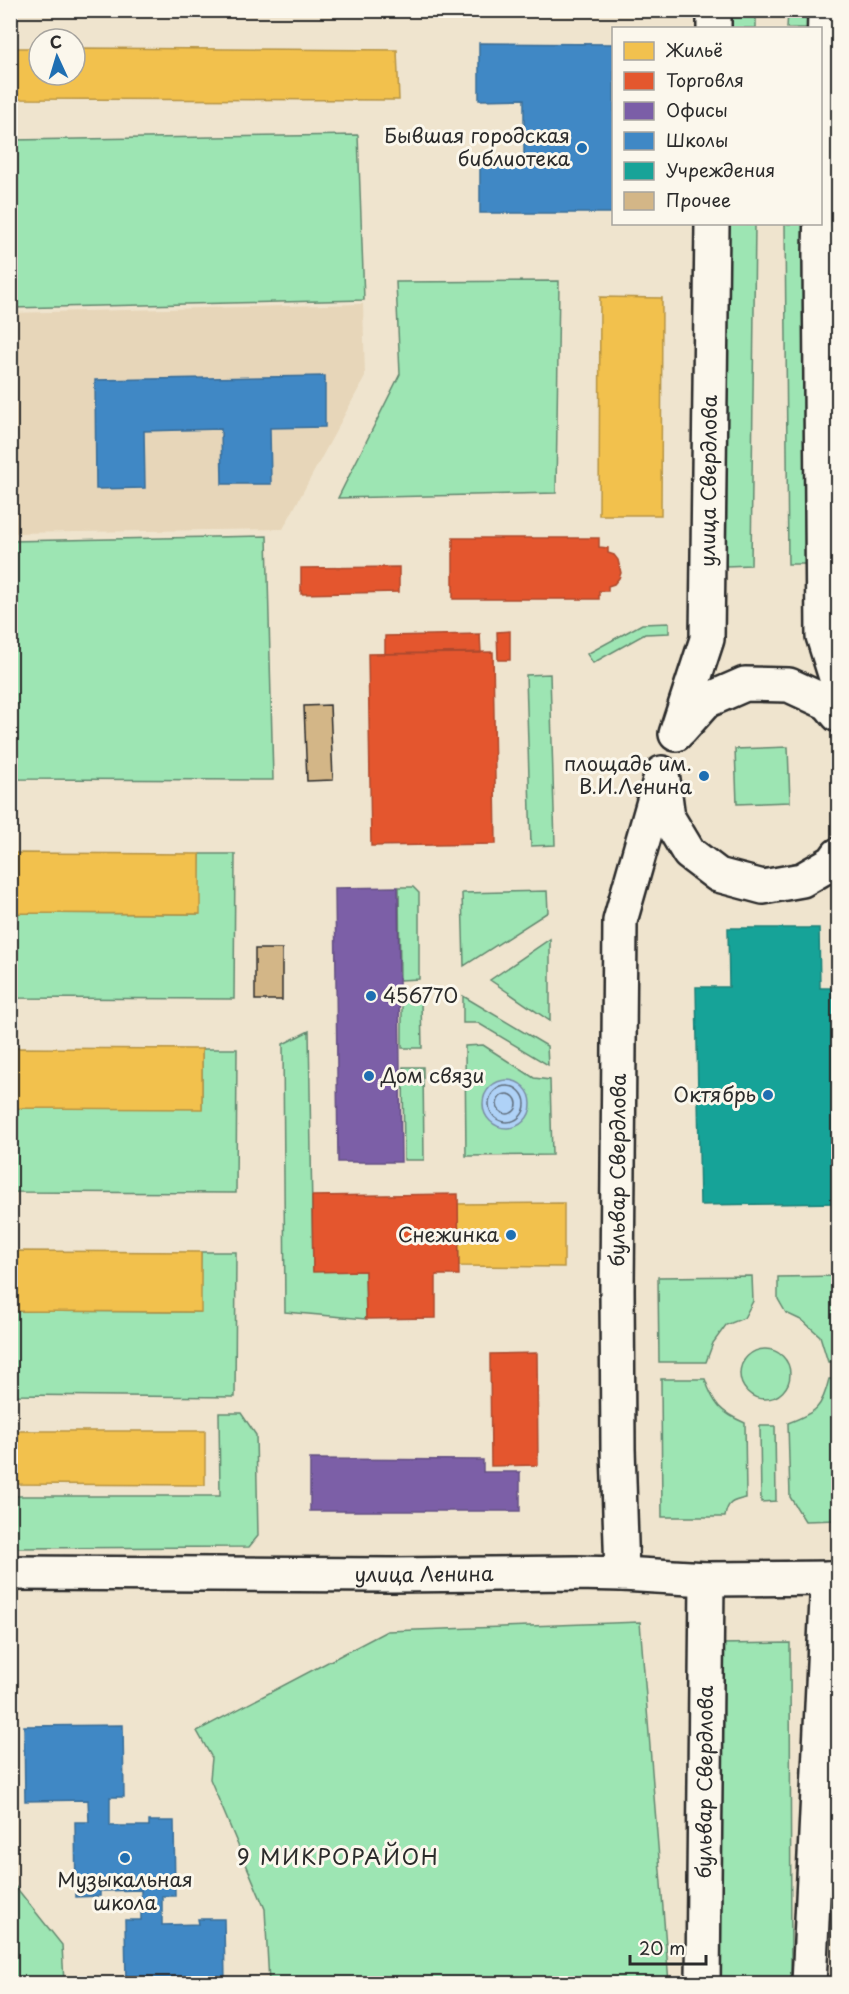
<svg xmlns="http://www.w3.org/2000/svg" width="849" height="1994" font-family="'Playpen Sans',sans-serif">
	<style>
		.built { fill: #e7d6b9 }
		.green { fill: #9de5b3; stroke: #64886f; stroke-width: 1.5 }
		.water { fill: #afd2f7; stroke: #7a8fa5; stroke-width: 1.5 }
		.homes { fill: #f2c14e; stroke: #b69444; stroke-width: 1.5 }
		.shops { fill: #e4572e; stroke: #ac4a2d; stroke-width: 1.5 }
		.offices { fill: #7b5ea7; stroke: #634f82; stroke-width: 1.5 }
		.schools { fill: #3f88c5; stroke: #396c97; stroke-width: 1.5 }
		.public { fill: #17a398; stroke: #1d7f77; stroke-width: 1.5 }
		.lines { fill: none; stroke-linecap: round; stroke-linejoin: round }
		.shore { stroke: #606e7d; stroke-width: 1.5 }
		.building { fill: #d3b687; stroke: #2b2b2b; stroke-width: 1.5 }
		.tertiary-casing { stroke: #2b2b2b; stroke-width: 38 }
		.tertiary { stroke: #fbf7ec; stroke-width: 33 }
		.poi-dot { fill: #1f6fb2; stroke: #fbf7ec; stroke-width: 2 }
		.labels { text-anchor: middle; stroke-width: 6; stroke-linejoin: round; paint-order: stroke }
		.poi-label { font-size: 20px; fill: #2b2b2b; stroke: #fbf7ec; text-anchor: end }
		.street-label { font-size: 20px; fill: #2b2b2b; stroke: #fbf7ec }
		.quarter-label { font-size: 22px; letter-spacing: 1.5px; fill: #2b2b2b; stroke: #fbf7ec }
	</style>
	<rect width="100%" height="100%" fill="#efe4ce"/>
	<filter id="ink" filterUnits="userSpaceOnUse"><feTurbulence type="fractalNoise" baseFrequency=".0167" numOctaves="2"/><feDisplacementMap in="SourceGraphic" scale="12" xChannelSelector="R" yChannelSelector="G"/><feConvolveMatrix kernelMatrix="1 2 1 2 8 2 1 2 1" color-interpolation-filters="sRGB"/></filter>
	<g filter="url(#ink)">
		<path class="built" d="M 363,304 L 365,377 L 283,529 L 11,533 L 10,313 Z"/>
		<path class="green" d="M 730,11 L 756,11 L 756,28 L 730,28 Z
			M 788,11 L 813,11 L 812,28 L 787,28 Z
			M 358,135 L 364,300 L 11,308 L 11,140 Z
			M 729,224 L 755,224 L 751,565 L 726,566 Z
			M 785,224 L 812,224 L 811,564 L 788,564 Z
			M 559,281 L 556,493 L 338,498 L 400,374 L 396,282 Z
			M 267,536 L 273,780 L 11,779 L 11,541 Z
			M 669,623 L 669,633 L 645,634 L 593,663 L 587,654 L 642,624 Z
			M 550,674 L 555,845 L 531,846 L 526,675 Z
			M 788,747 L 790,802 L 737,804 L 735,749 Z
			M 200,854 L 235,854 L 234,999 L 11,998 L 11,913 L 199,914 Z
			M 399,887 L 413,887 L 419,893 L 419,979 L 400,980 Z
			M 547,891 L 548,912 L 464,966 L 462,893 Z
			M 550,939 L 550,1021 L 490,980 Z
			M 463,996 L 547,1046 L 548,1065 L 478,1023 L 463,1023 Z
			M 402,1001 L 421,1001 L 422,1048 L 402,1048 Z
			M 309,1031 L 313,1271 L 365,1271 L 366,1319 L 285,1312 L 283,1044 Z
			M 483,1045 L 534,1078 L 550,1080 L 552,1155 L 466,1156 L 465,1046 Z
			M 202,1049 L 237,1049 L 236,1193 L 11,1192 L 11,1108 L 202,1108 Z
			M 403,1067 L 423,1067 L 424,1160 L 404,1160 Z
			M 201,1252 L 236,1252 L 235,1397 L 11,1395 L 11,1311 L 200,1312 Z
			M 752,1276 L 753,1301 L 744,1318 L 726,1325 L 713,1343 L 706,1362 L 659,1362 L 658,1277 Z
			M 838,1276 L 838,1362 L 828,1362 L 820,1336 L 803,1321 L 786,1313 L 778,1299 L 778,1277 Z
			M740 1374a25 25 0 1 1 50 0a25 25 0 1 1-50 0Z
			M 661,1379 L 705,1379 C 714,1405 720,1412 745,1423 L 746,1498 C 732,1501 727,1502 725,1517 L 662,1517 Z
			M 829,1379 L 838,1379 L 838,1520 L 805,1521 L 790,1497 L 788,1423 C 817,1412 822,1408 829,1379 Z
			M 219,1413 L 241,1413 L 256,1435 L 258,1536 L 249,1547 L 11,1548 L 11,1496 L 220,1496 Z
			M 760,1426 L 775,1426 L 776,1501 L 761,1502 Z
			M 640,1622 L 669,1983 L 269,1983 L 265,1909 L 210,1779 L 212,1758 L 197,1731 L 387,1631 Z
			M 790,1643 L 791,1983 L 720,1983 L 717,1644 Z
			M 11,1881 L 62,1945 L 64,1983 L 11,1983 Z"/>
		<path class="water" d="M483 1104a24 24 0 1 1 48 0a24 24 0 1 1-48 0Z"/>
		<path class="homes" d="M 10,48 L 39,48 L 39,75 L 75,75 L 75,48 L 397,50 L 399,100 L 10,99 Z
			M 600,297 L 662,298 L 661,515 L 599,515 Z
			M 10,853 L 200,854 L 200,914 L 10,913 Z
			M 10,1048 L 202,1049 L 202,1109 L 10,1108 Z
			M 564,1203 L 564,1267 L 459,1266 L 458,1204 Z
			M 10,1251 L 201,1252 L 201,1312 L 10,1311 Z
			M 10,1431 L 205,1431 L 205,1485 L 10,1484 Z"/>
		<path class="shops" d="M 453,538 L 599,538 L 599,547 L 608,548 L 608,553 L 614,555 L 618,560 L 621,573 L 619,578 L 614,584 L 608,586 L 608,591 L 599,591 L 599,599 L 453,599 Z
			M 399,567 L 399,592 L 301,594 L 301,568 Z
			M 510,631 L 510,660 L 498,660 L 497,632 Z
			M 480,634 L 481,653 L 385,654 L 385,636 Z
			M 493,652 L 496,844 L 371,846 L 368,654 Z
			M 458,1194 L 459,1275 L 436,1275 L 436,1318 L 366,1319 L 365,1271 L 313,1272 L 312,1196 Z
			M 537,1353 L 538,1465 L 491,1466 L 490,1354 Z"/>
		<path class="offices" d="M 398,887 L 401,1162 L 338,1162 L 335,888 Z
			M 310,1459 L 483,1460 L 483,1472 L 520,1472 L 520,1511 L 310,1511 Z"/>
		<path class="schools" d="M 479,43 L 614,44 L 614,213 L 480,213 L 480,161 L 524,161 L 524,99 L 479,100 Z
			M 325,376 L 325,427 L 270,428 L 271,484 L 222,484 L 221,429 L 144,431 L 145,488 L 96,489 L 95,380 Z
			M 123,1725 L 124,1797 L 110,1797 L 110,1826 L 149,1826 L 149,1821 L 174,1821 L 175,1896 L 162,1896 L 162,1925 L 199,1924 L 198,1919 L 224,1919 L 225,1984 L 126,1984 L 125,1920 L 141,1920 L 141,1890 L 100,1891 L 100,1896 L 76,1897 L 75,1822 L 89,1822 L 88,1800 L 25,1801 L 24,1726 Z"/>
		<path class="public" d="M 728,928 L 819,928 L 820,988 L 838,988 L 838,1203 L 700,1205 L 696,987 L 729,987 Z"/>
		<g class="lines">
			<path class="shore" d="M489 1104a18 18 0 1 1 36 0a18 18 0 1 1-36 0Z
				M497 1104a10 10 0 1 1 20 0a10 10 0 1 1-20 0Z"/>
		</g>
		<path class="building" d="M 330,705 L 333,780 L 307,781 L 304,706 Z
			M 255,949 L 282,949 L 282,1000 L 255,1000 Z"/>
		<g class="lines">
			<g class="tertiary-casing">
				<g id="tertiary">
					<path d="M 825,10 L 820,253 L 823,636 L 838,684"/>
					<path d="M 714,28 L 714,10"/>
					<path d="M 680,730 L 706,701 L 745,684 L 789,685 L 828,703 L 838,715"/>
					<path id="s1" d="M 676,734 L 707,639 L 712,224"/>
					<path d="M 663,780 L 668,818 L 689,853 L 718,875 L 763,887 L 802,880 L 833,862 L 838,855"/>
					<path id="s2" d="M 10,1573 L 392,1575 L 576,1573 L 622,1574 L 707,1579 L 838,1578"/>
					<path id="s3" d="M 622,1574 L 618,1449 L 617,1289 L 620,921 L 662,773"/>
					<path id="s4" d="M 703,1984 L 707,1579"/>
					<path d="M 809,1984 L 828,1578"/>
				</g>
			</g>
			<use href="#tertiary" class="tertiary"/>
		</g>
	</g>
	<g class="poi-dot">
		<circle cx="582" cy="148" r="6"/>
		<circle cx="704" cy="776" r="6"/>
		<circle cx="371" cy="996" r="6"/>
		<circle cx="369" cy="1076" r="6"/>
		<circle cx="768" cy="1095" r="6"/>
		<circle cx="511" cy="1235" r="6"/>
		<circle cx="125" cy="1858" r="6"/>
	</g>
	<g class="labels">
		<g class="poi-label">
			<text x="570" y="143">Бывшая городская<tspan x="570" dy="23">библиотека</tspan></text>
			<text x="692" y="771">площадь им.<tspan x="692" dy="23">В.И.Ленина</tspan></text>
			<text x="383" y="1003" text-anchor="start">456770</text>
			<text x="381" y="1083" text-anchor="start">Дом связи</text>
			<text x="756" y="1102">Октябрь</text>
			<text x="499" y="1242">Снежинка</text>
			<text x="125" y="1887" text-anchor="middle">Музыкальная<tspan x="125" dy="23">школа</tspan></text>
		</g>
		<g class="street-label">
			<text dy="7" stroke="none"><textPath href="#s1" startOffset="258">улица Свердлова</textPath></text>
			<text dy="7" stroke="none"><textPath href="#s3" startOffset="404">бульвар Свердлова</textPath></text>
			<text dy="7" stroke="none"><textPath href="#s2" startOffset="414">улица Ленина</textPath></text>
			<text dy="7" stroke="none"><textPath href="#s4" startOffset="202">бульвар Свердлова</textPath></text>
		</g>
		<g class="quarter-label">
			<text x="338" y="1865">9 МИКРОРАЙОН</text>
		</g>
	</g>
	<rect width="849" height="1994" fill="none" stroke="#fbf7ec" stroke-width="36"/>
	<rect x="18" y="18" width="813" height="1958" fill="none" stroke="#2b2b2b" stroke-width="2" filter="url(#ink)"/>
	<rect x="612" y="27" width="210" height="198" fill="#fbf7ec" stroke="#a8a59f" stroke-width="1.5"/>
	<rect x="624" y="42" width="30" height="18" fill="#f2c14e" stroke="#a8a59f" stroke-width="1.5"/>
	<text x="666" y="57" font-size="18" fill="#2b2b2b">Жильё</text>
	<rect x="624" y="72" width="30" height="18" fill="#e4572e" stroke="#a8a59f" stroke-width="1.5"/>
	<text x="666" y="87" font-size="18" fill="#2b2b2b">Торговля</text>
	<rect x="624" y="102" width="30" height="18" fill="#7b5ea7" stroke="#a8a59f" stroke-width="1.5"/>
	<text x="666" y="117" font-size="18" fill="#2b2b2b">Офисы</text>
	<rect x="624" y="132" width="30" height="18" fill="#3f88c5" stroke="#a8a59f" stroke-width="1.5"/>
	<text x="666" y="147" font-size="18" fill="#2b2b2b">Школы</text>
	<rect x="624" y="162" width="30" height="18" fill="#17a398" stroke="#a8a59f" stroke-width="1.5"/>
	<text x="666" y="177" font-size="18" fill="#2b2b2b">Учреждения</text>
	<rect x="624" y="192" width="30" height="18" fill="#d3b687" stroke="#a8a59f" stroke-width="1.5"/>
	<text x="666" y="207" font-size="18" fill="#2b2b2b">Прочее</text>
	<g transform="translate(57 57) rotate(356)"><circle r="28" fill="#fbf7ec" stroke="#a8a59f" stroke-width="1.5"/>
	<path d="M0-4.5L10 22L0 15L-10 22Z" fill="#1f6fb2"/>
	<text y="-9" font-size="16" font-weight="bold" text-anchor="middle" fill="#2b2b2b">С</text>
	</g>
	<path d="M630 1955v9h76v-9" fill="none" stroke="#2b2b2b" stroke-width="3"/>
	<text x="639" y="1955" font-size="18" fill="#2b2b2b" stroke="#fbf7ec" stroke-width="4.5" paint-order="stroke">20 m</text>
</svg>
